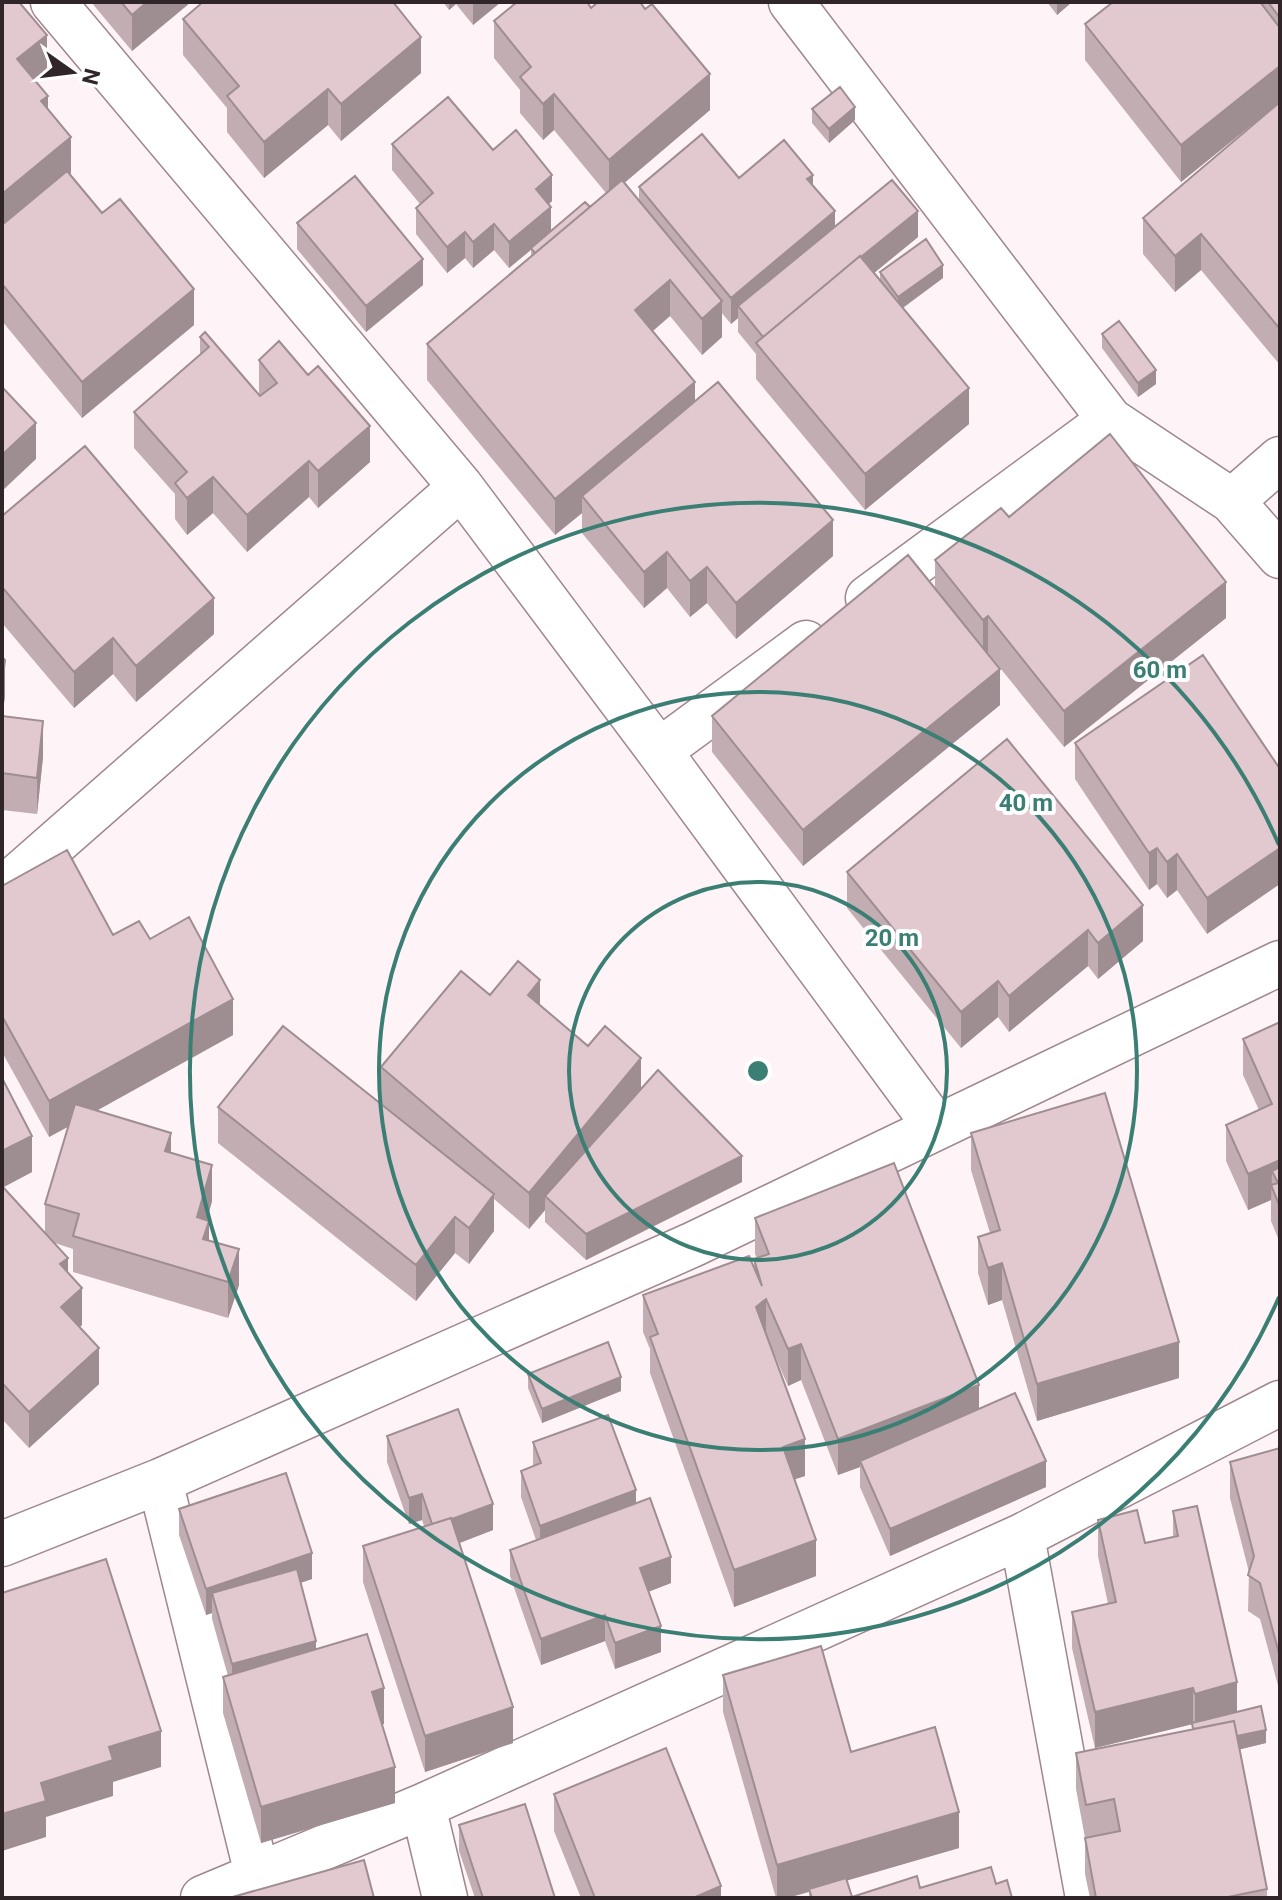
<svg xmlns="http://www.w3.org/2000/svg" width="1282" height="1900" font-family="Roboto,sans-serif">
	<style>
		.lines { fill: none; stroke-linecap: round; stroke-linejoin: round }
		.street-casing { stroke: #9e878d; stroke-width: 47 }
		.street { stroke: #fff; stroke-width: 44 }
		.wall { fill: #c2adb2 }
		.shaded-wall { fill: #9e8d91 }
		.building { fill: #e2c9cf; stroke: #9e8d91; stroke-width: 2 }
		.ring { fill: none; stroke: #3b7f74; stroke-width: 4 }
		.centre { fill: #3b7f74; stroke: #fff; stroke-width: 4 }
		.ring-label { font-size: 24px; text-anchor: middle; font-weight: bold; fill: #3b7f74; stroke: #fff; stroke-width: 8; stroke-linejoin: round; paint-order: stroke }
	</style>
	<rect width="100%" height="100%" fill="#fef3f6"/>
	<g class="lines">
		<g class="street-casing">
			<path id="street" d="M 53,2 L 461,487 L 659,751 L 936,1127
				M 791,2 L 1110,420 L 1232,501 L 1280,556
				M 1232,501 L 1280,459
				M 868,598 L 1110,420
				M 659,751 L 806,643
				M 2,890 L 461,487
				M 160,1481 L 257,1874
				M 1022,1536 L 1088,1898
				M 2,1544 L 160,1481 L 694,1244 L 1280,963
				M 423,1806 L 445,1898
				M 203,1898 L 423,1806 L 1022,1536 L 1280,1403"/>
		</g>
		<use href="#street" class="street"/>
	</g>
	<path class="wall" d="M 2,2 L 47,72 L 35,81 L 48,109 L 71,173 L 70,174 L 194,325 L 82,418 L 2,321 Z
		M 91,2 L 191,2 L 132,51 Z
		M 443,2 L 501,2 L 473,25 L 456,4 L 449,10 Z
		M 1047,2 L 1072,2 L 1057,15 Z
		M 1113,2 L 1280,2 L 1280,365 L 1201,270 L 1175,292 L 1143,254 L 1143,218 L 1265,114 L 1181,182 L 1085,60 L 1085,24 Z
		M 591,8 L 710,110 L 624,183 L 639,200 L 639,187 L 739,178 L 813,186 L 835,227 L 918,237 L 874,273 L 880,280 L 880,272 L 943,278 L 903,308 L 969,424 L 865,510 L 756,379 L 756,354 L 738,332 L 738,318 L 731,324 L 722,313 L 722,337 L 702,355 L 670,316 L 653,331 L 695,402 L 833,556 L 736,639 L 707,603 L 690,617 L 667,588 L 644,608 L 582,533 L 582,513 L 555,535 L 427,380 L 427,344 L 531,256 L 531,250 L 509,268 L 494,250 L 473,268 L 465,258 L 447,273 L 416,234 L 416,208 L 420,204 L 392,170 L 392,144 L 493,150 L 552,201 L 549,204 L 551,231 L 590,207 L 606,193 L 554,130 L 543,140 L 520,113 L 520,90 L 494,58 L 494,21 Z
		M 183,19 L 421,73 L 341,141 L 328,125 L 264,178 L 227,132 L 227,108 L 183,55 Z
		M 812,109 L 855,120 L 829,143 L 812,123 Z
		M 297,223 L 423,285 L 366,332 L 297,249 Z
		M 1102,334 L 1156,384 L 1138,397 L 1102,348 Z
		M 200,337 L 259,394 L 259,360 L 370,462 L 318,508 L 309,497 L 247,552 L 213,513 L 187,535 L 175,519 L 175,494 L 134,448 L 134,412 L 200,354 Z
		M 2,516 L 214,634 L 136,702 L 113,674 L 74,708 L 2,623 Z
		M 1009,517 L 1226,618 L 1064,747 L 988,653 L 1000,705 L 803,866 L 712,752 L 712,716 L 935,588 L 935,560 Z
		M 2,657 L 5,696 L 2,716 L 43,757 L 37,814 L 2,810 Z
		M 1075,743 L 1280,769 L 1207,934 L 1177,890 L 1167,898 L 1157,884 L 1149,890 L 1075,779 Z
		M 847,872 L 1143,941 L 1098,979 L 1088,966 L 1009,1032 L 998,1017 L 961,1048 L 847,908 Z
		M 2,886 L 113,935 L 150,939 L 233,1035 L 98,1110 L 171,1153 L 212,1201 L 207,1220 L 209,1241 L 239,1285 L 228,1318 L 73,1272 L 73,1249 L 55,1243 L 68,1273 L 82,1325 L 79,1327 L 99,1384 L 29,1448 L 2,1419 L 2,1078 L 32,1172 L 3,1187 L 45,1233 L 45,1204 L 68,1127 L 49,1137 L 2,1052 Z
		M 490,995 L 540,1005 L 588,1046 L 641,1089 L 742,1182 L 586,1260 L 545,1222 L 545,1210 L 529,1229 L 494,1199 L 494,1231 L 469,1264 L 455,1253 L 416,1301 L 218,1143 L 218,1107 L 405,1123 L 381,1103 L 381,1067 Z
		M 1280,1022 L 1280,1243 L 1271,1221 L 1271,1200 L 1248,1210 L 1226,1161 L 1226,1125 L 1259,1110 L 1243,1075 L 1243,1039 Z
		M 971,1133 L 1179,1378 L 1037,1421 L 1002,1300 L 988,1305 L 978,1273 L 978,1237 L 990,1233 L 971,1170 Z
		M 755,1218 L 979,1409 L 1046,1487 L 890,1556 L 860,1487 L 860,1467 L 838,1475 L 801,1380 L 788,1386 L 766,1335 L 805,1476 L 795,1479 L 816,1576 L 734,1607 L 650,1373 L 650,1349 L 643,1332 L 643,1295 L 754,1268 L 754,1259 L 757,1258 L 755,1254 Z
		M 528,1374 L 621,1391 L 542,1423 L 528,1388 Z
		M 387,1436 L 493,1530 L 460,1543 L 513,1743 L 425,1772 L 363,1582 L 363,1546 L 424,1526 L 422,1520 L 409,1524 L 387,1462 Z
		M 533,1442 L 636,1503 L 671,1583 L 648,1592 L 661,1652 L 615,1669 L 605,1641 L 541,1665 L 510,1576 L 510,1550 L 536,1540 L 521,1497 L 521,1471 L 533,1466 Z
		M 1280,1448 L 1280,1693 L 1260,1619 L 1248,1611 L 1249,1572 L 1230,1498 L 1230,1462 Z
		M 179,1509 L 312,1579 L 300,1583 L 316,1649 L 384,1724 L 382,1725 L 395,1803 L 261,1843 L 223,1713 L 223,1677 L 228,1676 L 212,1619 L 212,1613 L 206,1615 L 179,1535 Z
		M 1173,1511 L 1237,1712 L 1266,1743 L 1240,1749 L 1267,1889 L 1267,1898 L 1090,1898 L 1085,1874 L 1085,1838 L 1076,1789 L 1076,1753 L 1192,1730 L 1192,1724 L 1095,1748 L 1072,1648 L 1072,1612 L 1108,1604 L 1098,1556 L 1098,1520 L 1145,1543 L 1173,1537 Z
		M 723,1675 L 851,1752 L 959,1848 L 847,1880 L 852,1897 L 920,1888 L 996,1884 L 1012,1898 L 809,1898 L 809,1892 L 787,1898 L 776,1898 L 723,1712 Z
		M 554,1794 L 721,1898 L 581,1898 L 554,1831 Z
		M 459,1825 L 555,1898 L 475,1898 L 459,1851 Z"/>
	<path class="shaded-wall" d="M 147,2 L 191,2 L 132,51 L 132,15 Z
		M 449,2 L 456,2 L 456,4 L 449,10 Z
		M 473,2 L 501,2 L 473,25 Z
		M 1057,2 L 1072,2 L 1057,15 Z
		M 47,35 L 47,72 L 17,96 L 17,59 Z
		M 421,37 L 421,73 L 341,141 L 341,104 Z
		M 1280,66 L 1280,102 L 1181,182 L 1181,145 Z
		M 710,74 L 710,110 L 609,196 L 609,160 Z
		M 328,89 L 328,125 L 264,178 L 264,142 Z
		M 554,94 L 554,130 L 543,140 L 543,104 Z
		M 48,96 L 48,133 L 41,101 Z
		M 855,107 L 855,120 L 829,143 L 829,129 Z
		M 71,137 L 71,173 L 2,230 L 2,194 Z
		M 552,175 L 552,201 L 536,215 L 536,189 Z
		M 813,175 L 813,201 L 807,179 Z
		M 551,207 L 551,233 L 509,268 L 509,242 Z
		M 835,211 L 835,238 L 738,306 L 738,318 L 731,324 L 731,298 Z
		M 918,211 L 918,237 L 769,359 L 763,337 Z
		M 494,224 L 494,250 L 473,268 L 473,242 Z
		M 465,232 L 465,258 L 447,273 L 447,247 Z
		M 1201,234 L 1201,270 L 1175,292 L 1175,256 Z
		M 423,259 L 423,285 L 366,332 L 366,306 Z
		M 943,265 L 943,278 L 898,311 L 898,297 Z
		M 670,280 L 670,316 L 635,346 L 635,310 Z
		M 194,289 L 194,325 L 82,418 L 82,382 Z
		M 722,301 L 722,337 L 702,355 L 702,319 Z
		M 1156,370 L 1156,384 L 1138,397 L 1138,383 Z
		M 695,382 L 695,418 L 582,496 L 582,513 L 555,535 L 555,499 Z
		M 969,388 L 969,424 L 865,510 L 865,474 Z
		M 36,423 L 36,459 L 2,491 L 2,455 Z
		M 370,426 L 370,462 L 318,508 L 318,471 Z
		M 309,461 L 309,497 L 247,552 L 247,515 Z
		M 213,477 L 213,513 L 187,535 L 187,498 Z
		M 833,520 L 833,556 L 736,639 L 736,603 Z
		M 667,552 L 667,588 L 644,608 L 644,572 Z
		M 707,567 L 707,603 L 690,617 L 690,581 Z
		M 1226,582 L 1226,618 L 1064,747 L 1064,711 Z
		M 214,598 L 214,634 L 136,702 L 136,666 Z
		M 988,616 L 988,653 L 983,657 L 983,620 Z
		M 113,638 L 113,674 L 74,708 L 74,672 Z
		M 5,660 L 5,696 L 2,719 L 2,683 Z
		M 1000,669 L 1000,705 L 803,866 L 803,830 Z
		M 43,721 L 43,757 L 37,814 L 37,778 Z
		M 1157,848 L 1157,884 L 1149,890 L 1149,853 Z
		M 1280,848 L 1280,884 L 1207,934 L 1207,898 Z
		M 1177,854 L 1177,890 L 1167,898 L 1167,862 Z
		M 1143,905 L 1143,941 L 1098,979 L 1098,943 Z
		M 1088,930 L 1088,966 L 1009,1032 L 1009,996 Z
		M 540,980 L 540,1016 L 528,995 Z
		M 998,981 L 998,1017 L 961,1048 L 961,1012 Z
		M 233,999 L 233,1035 L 49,1137 L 49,1101 Z
		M 641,1058 L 641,1095 L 545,1196 L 545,1210 L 529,1229 L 529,1193 Z
		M 171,1133 L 171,1169 L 165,1151 Z
		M 32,1136 L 32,1172 L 2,1188 L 2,1151 Z
		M 742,1156 L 742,1182 L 586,1260 L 586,1234 Z
		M 1280,1160 L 1280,1196 L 1278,1183 L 1272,1171 L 1271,1200 L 1248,1210 L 1248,1174 Z
		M 212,1165 L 212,1201 L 197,1253 L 197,1217 Z
		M 494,1194 L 494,1231 L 469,1264 L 469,1228 Z
		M 455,1217 L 455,1253 L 416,1301 L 416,1265 Z
		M 209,1221 L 209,1257 L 203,1275 L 203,1239 Z
		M 239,1249 L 239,1285 L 228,1318 L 228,1282 Z
		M 68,1258 L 68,1294 L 60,1264 Z
		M 1002,1263 L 1002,1300 L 988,1305 L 988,1268 Z
		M 82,1288 L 82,1325 L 61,1344 L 61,1307 Z
		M 766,1299 L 766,1335 L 756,1307 Z
		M 1179,1342 L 1179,1378 L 1037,1421 L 1037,1384 Z
		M 801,1344 L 801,1380 L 788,1386 L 788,1349 Z
		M 99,1348 L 99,1384 L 29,1448 L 29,1412 Z
		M 621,1377 L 621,1391 L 542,1423 L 542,1409 Z
		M 979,1385 L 979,1422 L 860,1461 L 860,1467 L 838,1475 L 838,1439 Z
		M 805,1439 L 805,1476 L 783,1483 L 783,1447 Z
		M 1046,1461 L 1046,1487 L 890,1556 L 890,1529 Z
		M 636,1490 L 636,1516 L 540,1552 L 540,1526 Z
		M 422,1494 L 422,1520 L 409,1524 L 409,1498 Z
		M 493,1504 L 493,1530 L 433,1553 L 433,1526 Z
		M 816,1540 L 816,1576 L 734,1607 L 734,1570 Z
		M 312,1553 L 312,1579 L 217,1611 L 212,1593 L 212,1613 L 206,1615 L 206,1589 Z
		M 671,1557 L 671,1583 L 640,1595 L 640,1568 Z
		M 605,1615 L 605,1641 L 541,1665 L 541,1639 Z
		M 661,1626 L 661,1652 L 615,1669 L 615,1643 Z
		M 316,1641 L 316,1667 L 232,1691 L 232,1664 Z
		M 1237,1682 L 1237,1718 L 1195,1730 L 1195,1694 Z
		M 384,1688 L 384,1724 L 372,1728 L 372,1692 Z
		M 1193,1688 L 1193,1724 L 1095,1748 L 1095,1712 Z
		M 513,1707 L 513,1743 L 425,1772 L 425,1736 Z
		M 1266,1730 L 1266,1743 L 1197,1760 L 1197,1746 Z
		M 161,1731 L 161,1767 L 113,1782 L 113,1796 L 46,1817 L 46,1837 L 2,1851 L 2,1814 L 41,1783 L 109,1747 Z
		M 395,1767 L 395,1803 L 261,1843 L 261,1807 Z
		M 959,1812 L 959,1848 L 787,1898 L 777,1898 L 777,1865 Z
		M 721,1886 L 721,1898 L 693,1898 Z"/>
	<path class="building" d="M 2,2 L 19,2 L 47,35 L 17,59 L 48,96 L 41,101 L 71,137 L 2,194 Z
		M 121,2 L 147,2 L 132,15 Z
		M 203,2 L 393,2 L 421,37 L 341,104 L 328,89 L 264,142 L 227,96 L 239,86 L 183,19 Z
		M 517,2 L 587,2 L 591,8 L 598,2 L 640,2 L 645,9 L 652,4 L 710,74 L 609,160 L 554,94 L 543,104 L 520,77 L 531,67 L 494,21 Z
		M 1113,2 L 1260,2 L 1280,28 L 1280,66 L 1181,145 L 1085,24 Z
		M 1268,2 L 1280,2 L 1280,18 Z
		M 840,87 L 855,107 L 829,129 L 812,109 Z
		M 448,97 L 493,150 L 516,130 L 552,175 L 536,189 L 551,207 L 509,242 L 494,224 L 473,242 L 465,232 L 447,247 L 416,208 L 433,193 L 392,144 Z
		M 1280,102 L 1280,329 L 1201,234 L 1175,256 L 1143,218 Z
		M 702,134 L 739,178 L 784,140 L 813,175 L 807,179 L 835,211 L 731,298 L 639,187 Z
		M 67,171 L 102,213 L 120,199 L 194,289 L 82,382 L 2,284 L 2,225 Z
		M 355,176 L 423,259 L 366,306 L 297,223 Z
		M 622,180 L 722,301 L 702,319 L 670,280 L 635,310 L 695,382 L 555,499 L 427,344 Z
		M 892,180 L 918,211 L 861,257 L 860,256 L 763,337 L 738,306 Z
		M 585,202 L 590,207 L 535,253 L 531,248 Z
		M 926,239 L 943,265 L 898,297 L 880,272 Z
		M 860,256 L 969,388 L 865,474 L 756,343 Z
		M 1119,321 L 1156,370 L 1138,383 L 1102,334 Z
		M 205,332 L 260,396 L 277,383 L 259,360 L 279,341 L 308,375 L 318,366 L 370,426 L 318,471 L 309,461 L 247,515 L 213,477 L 187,498 L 175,483 L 187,472 L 134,412 L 209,347 L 200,337 Z
		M 718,382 L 833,520 L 736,603 L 707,567 L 690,581 L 667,552 L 644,572 L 582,496 Z
		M 2,387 L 36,423 L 2,455 Z
		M 1110,434 L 1226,582 L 1064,711 L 988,616 L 983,620 L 935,560 L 1001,508 L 1009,517 Z
		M 85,446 L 214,598 L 136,666 L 113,638 L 74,672 L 2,587 L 2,516 Z
		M 908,555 L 1000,669 L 803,830 L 712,716 Z
		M 1203,655 L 1280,769 L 1280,848 L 1207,898 L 1177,854 L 1167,862 L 1157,848 L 1149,853 L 1075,743 Z
		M 2,657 L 5,660 L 2,683 Z
		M 2,716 L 43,721 L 37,778 L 2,773 Z
		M 1007,739 L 1143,905 L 1098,943 L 1088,930 L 1009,996 L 998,981 L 961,1012 L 847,872 Z
		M 67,850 L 113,935 L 139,921 L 150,939 L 189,917 L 233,999 L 49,1101 L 2,1016 L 2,886 Z
		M 518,961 L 540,980 L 528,995 L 588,1046 L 605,1026 L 641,1058 L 529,1193 L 381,1067 L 461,971 L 490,995 Z
		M 1280,1022 L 1280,1160 L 1248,1174 L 1226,1125 L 1272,1104 L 1243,1039 Z
		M 283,1026 L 494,1194 L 469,1228 L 455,1217 L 416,1265 L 218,1107 Z
		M 658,1070 L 742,1156 L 586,1234 L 545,1196 Z
		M 2,1078 L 32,1136 L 2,1151 Z
		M 1105,1093 L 1179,1342 L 1037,1384 L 1002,1263 L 988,1268 L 978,1237 L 1000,1230 L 971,1133 Z
		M 75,1104 L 171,1133 L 165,1151 L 212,1165 L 197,1217 L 209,1221 L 203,1239 L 239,1249 L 228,1282 L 73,1236 L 79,1214 L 45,1204 Z
		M 894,1163 L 979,1385 L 838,1439 L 801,1344 L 788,1349 L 766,1299 L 756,1307 L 805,1439 L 783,1447 L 816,1540 L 734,1570 L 650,1337 L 658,1334 L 643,1295 L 749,1256 L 762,1286 L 754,1259 L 769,1254 L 755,1218 Z
		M 1280,1167 L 1280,1207 L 1271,1185 L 1278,1183 L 1272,1171 Z
		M 2,1186 L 68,1258 L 60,1264 L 82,1288 L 61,1307 L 99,1348 L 29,1412 L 2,1383 Z
		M 608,1342 L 621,1377 L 542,1409 L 528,1374 Z
		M 1015,1393 L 1046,1461 L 890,1529 L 860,1461 Z
		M 458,1409 L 493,1504 L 452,1519 L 451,1518 L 432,1524 L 422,1494 L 409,1498 L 387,1436 Z
		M 608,1415 L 636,1490 L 540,1526 L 521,1471 L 541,1463 L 533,1442 Z
		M 1280,1448 L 1280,1657 L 1260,1583 L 1248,1575 L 1254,1556 L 1230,1462 Z
		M 286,1473 L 312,1553 L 206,1589 L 179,1509 Z
		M 650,1498 L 671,1557 L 640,1568 L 661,1626 L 615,1643 L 605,1615 L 541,1639 L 510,1550 Z
		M 1197,1506 L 1237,1682 L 1195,1694 L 1193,1688 L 1095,1712 L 1072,1612 L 1116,1602 L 1098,1520 L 1137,1510 L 1145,1543 L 1178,1536 L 1173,1511 Z
		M 451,1518 L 513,1707 L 425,1736 L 363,1546 Z
		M 106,1559 L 161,1731 L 109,1747 L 113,1760 L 41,1783 L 46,1801 L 2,1814 L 2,1593 Z
		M 297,1569 L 316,1641 L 232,1664 L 212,1593 Z
		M 367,1634 L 384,1688 L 372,1692 L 395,1767 L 261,1807 L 223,1677 Z
		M 821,1646 L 851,1752 L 935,1727 L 959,1812 L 777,1865 L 723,1675 Z
		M 1261,1706 L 1266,1730 L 1237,1736 L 1234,1721 L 1193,1729 L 1192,1723 Z
		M 1234,1721 L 1267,1889 L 1223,1898 L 1096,1898 L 1085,1838 L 1120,1831 L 1114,1799 L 1086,1805 L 1076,1753 Z
		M 666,1748 L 721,1886 L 693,1898 L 595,1898 L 554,1794 Z
		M 525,1804 L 555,1898 L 483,1898 L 459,1825 Z
		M 364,1860 L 374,1898 L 229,1898 Z
		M 991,1867 L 996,1884 L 1007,1880 L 1012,1898 L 812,1898 L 809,1889 L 846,1878 L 852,1897 L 917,1876 L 920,1888 Z"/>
	<g class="ring">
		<circle cx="758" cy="1071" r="189"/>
		<circle cx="758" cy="1071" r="379"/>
		<path d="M1279 1297A568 568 0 1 1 1279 845"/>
	</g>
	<circle cx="758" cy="1071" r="12" class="centre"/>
	<g class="ring-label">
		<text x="1160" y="678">60 m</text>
		<text x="1026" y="811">40 m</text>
		<text x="892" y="946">20 m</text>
	</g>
	<rect width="1282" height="1900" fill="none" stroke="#302629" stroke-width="8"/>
	<g transform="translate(72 72) rotate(104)" stroke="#ffffff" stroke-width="6" paint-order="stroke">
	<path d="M0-6L14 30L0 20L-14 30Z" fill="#302629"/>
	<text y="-12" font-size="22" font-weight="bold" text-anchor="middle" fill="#302629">N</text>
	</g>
</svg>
